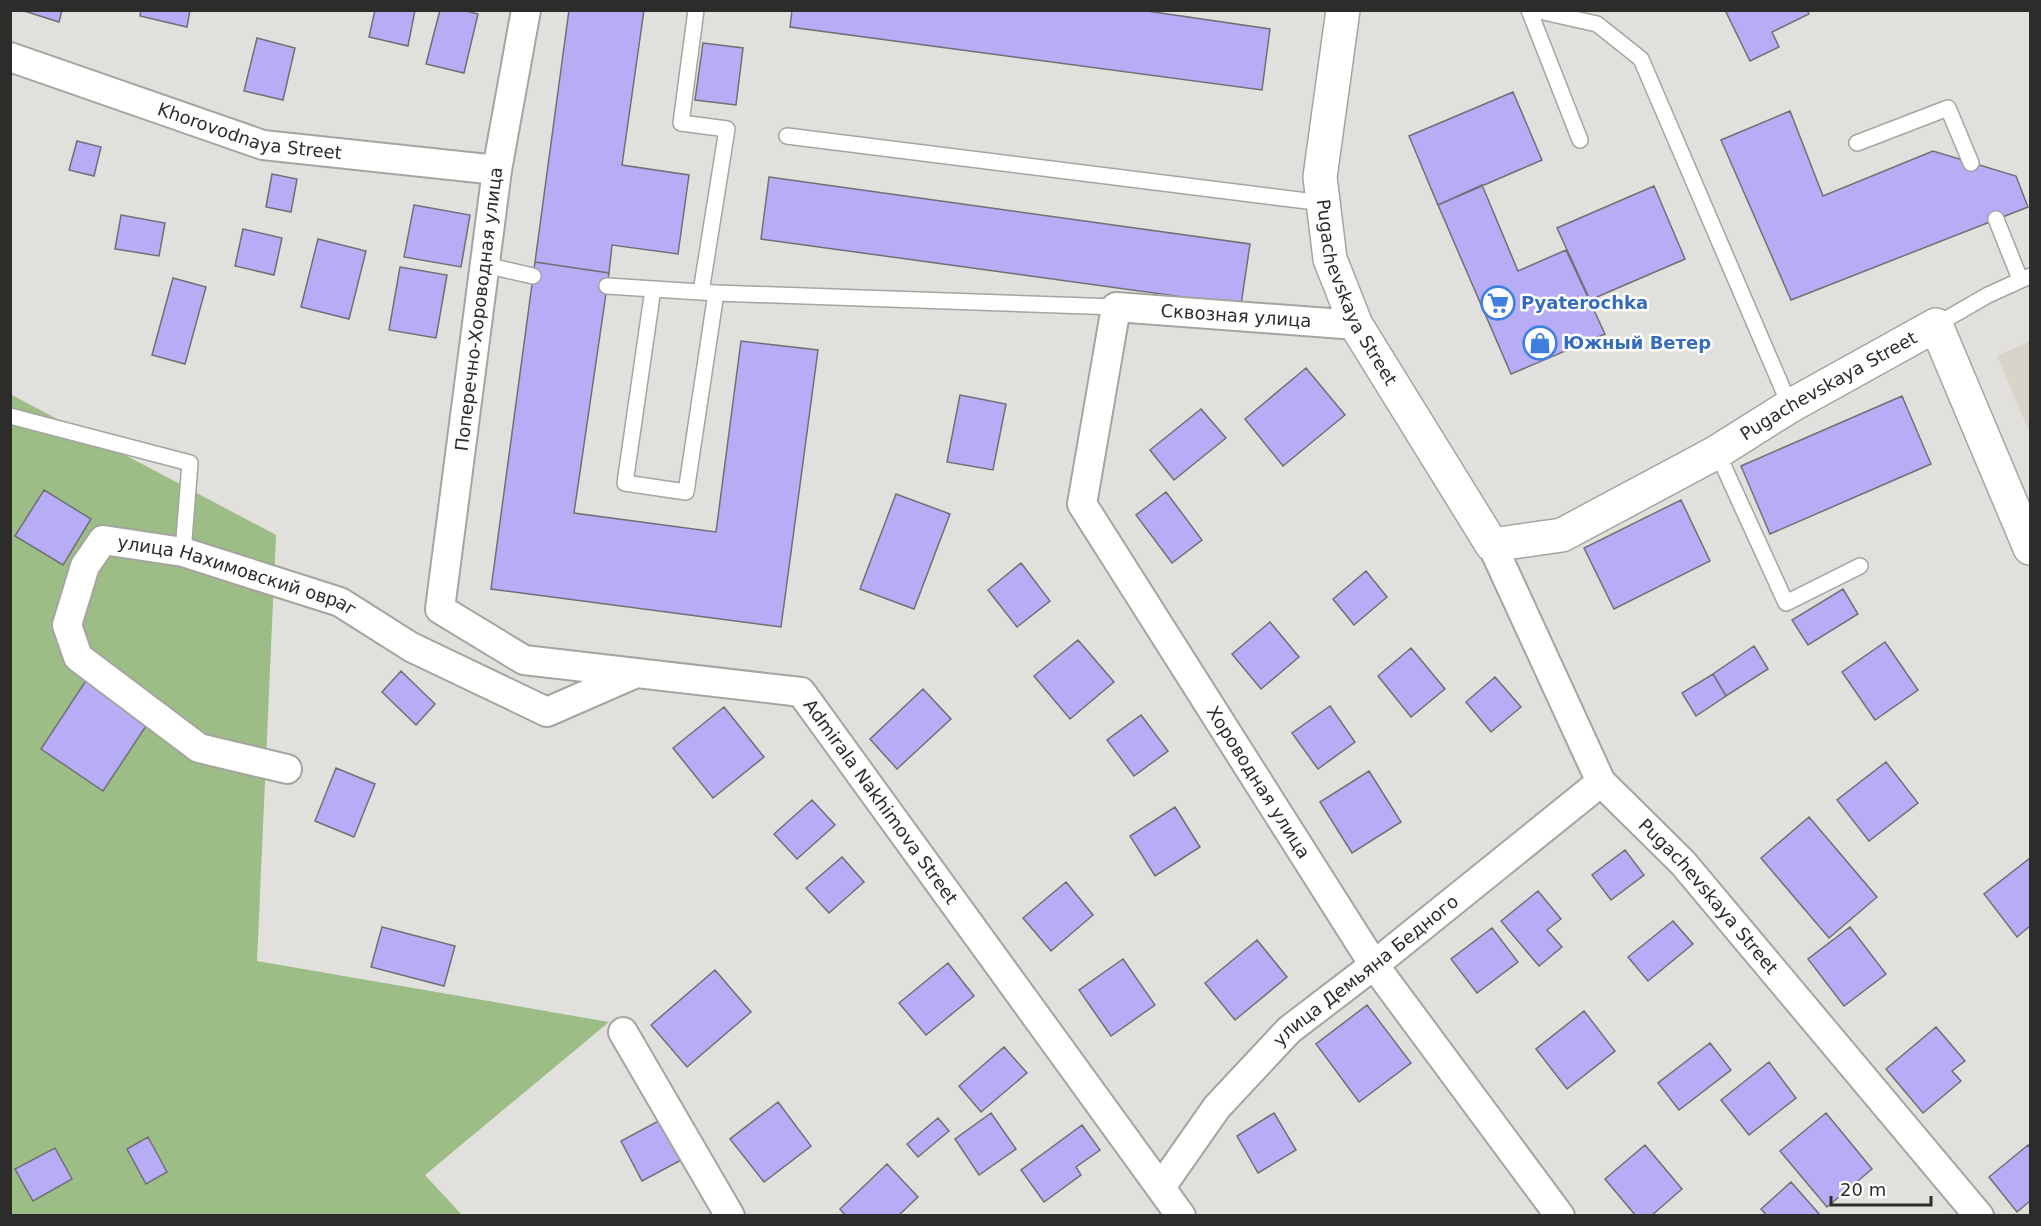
<svg xmlns="http://www.w3.org/2000/svg" width="2041" height="1226" font-family="'DejaVu Sans',sans-serif">
	<style>
		.built { fill: #d9d4c9 }
		.green { fill: #9cbd85 }
		.building { fill: #b6adf6; stroke: #706f74; stroke-width: 1.5 }
		.lines { fill: none; stroke-linecap: round; stroke-linejoin: round }
		.lane-casing { stroke: #a5a49f; stroke-width: 18 }
		.street-casing { stroke: #a5a49f; stroke-width: 32 }
		.secondary-casing { stroke: #a5a49f; stroke-width: 36 }
		.lane { stroke: #fff; stroke-width: 15 }
		.street { stroke: #fff; stroke-width: 28 }
		.secondary { stroke: #fff; stroke-width: 33 }
		.labels { text-anchor: middle; stroke-width: 5; stroke-linejoin: round; paint-order: stroke }
		.street-label { font-size: 18px; fill: #2d2c2a; stroke: #fff }
		.shop-label { font-size: 18px; font-weight: bold; fill: #366cbe; stroke: #fff; text-anchor: start }
	</style>
	<rect width="100%" height="100%" fill="#e2e0dc"/>
	<path class="built" d="M 2030,341 L 2030,434 L 1997,356 Z"/>
	<path class="green" d="M 10,394 L 276,535 L 257,961 L 609,1022 L 425,1175 L 462,1215 L 11,1215 Z"/>
	<path class="building" d="M 21,10 L 62,10 L 59,22 Z
		M 141,10 L 190,10 L 187,27 L 140,16 Z
		M 375,10 L 415,10 L 408,46 L 369,37 Z
		M 440,10 L 462,10 L 478,14 L 464,73 L 426,64 Z
		M 569,10 L 644,10 L 622,165 L 689,175 L 678,254 L 612,245 L 609,273 L 535,262 Z
		M 792,10 L 1140,10 L 1270,29 L 1262,90 L 790,27 Z
		M 1725,10 L 1807,10 L 1809,14 L 1772,32 L 1779,47 L 1750,61 Z
		M 257,38 L 295,48 L 283,100 L 244,91 Z
		M 703,43 L 743,48 L 736,105 L 695,100 Z
		M 1513,92 L 1542,160 L 1438,205 L 1409,136 Z
		M 1790,111 L 1823,196 L 1933,151 L 2016,176 L 2028,207 L 1791,300 L 1721,140 Z
		M 77,141 L 101,147 L 94,176 L 69,170 Z
		M 272,174 L 297,179 L 291,212 L 266,207 Z
		M 769,177 L 1250,244 L 1241,305 L 761,239 Z
		M 1482,185 L 1518,271 L 1566,250 L 1605,334 L 1511,374 L 1438,205 Z
		M 1654,186 L 1685,259 L 1590,300 L 1557,228 Z
		M 414,205 L 470,215 L 461,267 L 404,257 Z
		M 121,215 L 165,223 L 159,256 L 115,249 Z
		M 243,229 L 282,238 L 274,275 L 235,266 Z
		M 318,239 L 366,251 L 349,319 L 301,307 Z
		M 535,262 L 609,273 L 574,513 L 716,532 L 741,341 L 818,350 L 781,627 L 491,589 Z
		M 400,267 L 447,275 L 436,338 L 389,330 Z
		M 173,278 L 206,287 L 185,364 L 152,355 Z
		M 1306,368 L 1345,415 L 1283,466 L 1245,419 Z
		M 960,395 L 1006,404 L 993,470 L 947,462 Z
		M 1902,396 L 1931,464 L 1770,534 L 1741,466 Z
		M 1201,409 L 1226,438 L 1174,480 L 1150,450 Z
		M 44,490 L 91,519 L 63,565 L 15,536 Z
		M 1166,492 L 1202,540 L 1172,563 L 1136,515 Z
		M 896,494 L 950,514 L 914,609 L 860,589 Z
		M 1681,500 L 1710,561 L 1614,609 L 1584,548 Z
		M 1021,563 L 1050,601 L 1017,627 L 988,590 Z
		M 1366,571 L 1387,597 L 1354,625 L 1333,599 Z
		M 1843,589 L 1858,614 L 1808,645 L 1792,620 Z
		M 1270,622 L 1299,657 L 1261,689 L 1232,654 Z
		M 1078,640 L 1114,682 L 1070,719 L 1034,676 Z
		M 1885,642 L 1918,690 L 1875,720 L 1842,672 Z
		M 1754,646 L 1768,669 L 1726,696 L 1713,674 Z
		M 1411,648 L 1445,689 L 1411,717 L 1378,676 Z
		M 401,671 L 435,704 L 416,725 L 382,692 Z
		M 1713,674 L 1726,696 L 1696,716 L 1682,693 Z
		M 1495,677 L 1521,707 L 1491,732 L 1466,702 Z
		M 87,679 L 150,720 L 103,791 L 41,749 Z
		M 923,689 L 951,719 L 897,769 L 870,739 Z
		M 1330,706 L 1355,742 L 1318,769 L 1292,733 Z
		M 724,707 L 764,757 L 713,798 L 673,748 Z
		M 1141,715 L 1168,751 L 1134,776 L 1107,740 Z
		M 1886,762 L 1918,803 L 1869,841 L 1837,800 Z
		M 336,768 L 375,784 L 354,837 L 315,821 Z
		M 1369,771 L 1401,822 L 1352,853 L 1320,802 Z
		M 812,800 L 835,825 L 797,859 L 774,834 Z
		M 1175,807 L 1200,847 L 1155,876 L 1130,836 Z
		M 1809,817 L 1877,897 L 1829,938 L 1761,858 Z
		M 1625,850 L 1644,875 L 1611,900 L 1592,875 Z
		M 842,857 L 864,882 L 829,913 L 806,888 Z
		M 2030,858 L 2030,926 L 2017,937 L 1984,894 Z
		M 1066,882 L 1093,915 L 1051,951 L 1023,918 Z
		M 1538,891 L 1561,919 L 1547,930 L 1562,947 L 1539,966 L 1501,921 Z
		M 1673,921 L 1693,944 L 1648,981 L 1628,957 Z
		M 382,927 L 455,946 L 444,986 L 371,967 Z
		M 1850,927 L 1886,974 L 1844,1006 L 1808,959 Z
		M 1492,928 L 1518,962 L 1477,993 L 1451,959 Z
		M 1257,940 L 1287,977 L 1235,1020 L 1205,983 Z
		M 1123,959 L 1155,1005 L 1111,1036 L 1079,990 Z
		M 948,963 L 974,996 L 926,1035 L 899,1003 Z
		M 715,970 L 751,1012 L 687,1067 L 651,1025 Z
		M 1367,1005 L 1411,1063 L 1359,1102 L 1316,1044 Z
		M 1584,1011 L 1615,1051 L 1567,1089 L 1536,1049 Z
		M 1936,1027 L 1965,1061 L 1952,1071 L 1961,1081 L 1923,1113 L 1886,1069 Z
		M 1710,1043 L 1731,1070 L 1679,1110 L 1658,1083 Z
		M 1004,1047 L 1027,1073 L 981,1112 L 959,1086 Z
		M 1769,1062 L 1796,1098 L 1749,1135 L 1721,1100 Z
		M 778,1102 L 811,1146 L 764,1182 L 730,1139 Z
		M 991,1113 L 1016,1149 L 979,1175 L 955,1139 Z
		M 1274,1113 L 1296,1150 L 1258,1173 L 1237,1136 Z
		M 1826,1113 L 1872,1169 L 1827,1207 L 1780,1151 Z
		M 666,1117 L 687,1157 L 642,1181 L 621,1141 Z
		M 938,1118 L 949,1131 L 918,1157 L 907,1144 Z
		M 1082,1125 L 1100,1150 L 1076,1167 L 1081,1175 L 1044,1202 L 1021,1170 Z
		M 148,1137 L 167,1172 L 146,1184 L 127,1149 Z
		M 1645,1145 L 1682,1189 L 1651,1216 L 1636,1216 L 1605,1179 Z
		M 2028,1145 L 2030,1148 L 2030,1201 L 2017,1212 L 1989,1177 Z
		M 55,1148 L 72,1179 L 33,1201 L 15,1169 Z
		M 887,1164 L 918,1197 L 898,1216 L 846,1216 L 840,1209 Z
		M 1791,1182 L 1821,1216 L 1767,1216 L 1761,1209 Z"/>
	<g class="lines">
		<g class="lane-casing">
			<path id="lane" d="M 696,10 L 681,123 L 727,129 L 701,292
				M 1529,10 L 1580,140
				M 1535,10 L 1597,24 L 1641,59 L 1790,406
				M 787,136 L 1323,203
				M 1857,143 L 1948,108 L 1971,163
				M 1996,219 L 2020,279
				M 485,265 L 533,276
				M 607,286 L 716,293 L 1116,307
				M 653,289 L 625,483 L 686,492 L 716,293
				M 1936,325 L 1988,295 L 2030,276
				M 10,416 L 190,463 L 183,552
				M 1717,452 L 1786,603 L 1860,566"/>
		</g>
		<g class="street-casing">
			<g id="street">
				<path id="s1" d="M 526,10 L 497,170 L 440,609 L 524,660 L 801,692 L 1181,1216"/>
				<path id="s2" d="M 10,57 L 263,145 L 497,170"/>
				<path id="s3" d="M 1356,325 L 1116,307 L 1082,504 L 1374,965 L 1560,1216"/>
				<path id="s4" d="M 1492,545 L 1601,782 L 1683,863 L 1979,1216"/>
				<path id="s5" d="M 287,769 L 199,748 L 78,657 L 67,625 L 85,566 L 103,540 L 183,552 L 340,602 L 411,647 L 547,712 L 634,674"/>
				<path d="M 623,1032 L 730,1216"/>
				<path id="s6" d="M 1161,1187 L 1217,1107 L 1289,1030 L 1374,965 L 1601,782"/>
			</g>
		</g>
		<g class="secondary-casing">
			<g id="secondary">
				<path id="s7" d="M 1343,10 L 1320,177 L 1330,259 L 1356,325 L 1492,545 L 1562,535 L 1717,452 L 1790,406 L 1936,325 L 2030,548"/>
			</g>
		</g>
		<use href="#lane" class="lane"/>
		<use href="#street" class="street"/>
		<use href="#secondary" class="secondary"/>
	</g>
	<defs>
		<g id="supermarket-ring" transform="scale(1.725)"><circle r="9.5" fill="#fff" stroke="#3f7fe0" stroke-width="1.5"/><path d="M-6-5.5h2.5l.6 2H6L4.5 2H-2.5L-4.4-4H-6ZM-1.5 3.2a1.3 1.3 0 1 0 .1 0ZM3 3.2a1.3 1.3 0 1 0 .1 0Z" fill="#3f7fe0"/></g>
		<g id="shop-ring" transform="scale(1.725)"><circle r="9.5" fill="#fff" stroke="#3f7fe0" stroke-width="1.5"/><path d="M-5-2.5h2.3a2.7 3.5 0 0 1 5.4 0H5L5.5 6h-11ZM-1.5-2.5h3a1.5 2.3 0 0 0-3 0Z" fill="#3f7fe0"/></g>
	</defs>
	<g fill-rule="evenodd">
		<use href="#supermarket-ring" x="1498" y="303"/>
		<use href="#shop-ring" x="1540" y="343"/>
	</g>
	<g class="labels">
		<g class="street-label">
			<text dy="6" stroke="none"><textPath href="#s2" startOffset="252">Khorovodnaya Street</textPath></text>
			<text dy="6" stroke="none"><textPath href="#s7" startOffset="291">Pugachevskaya Street</textPath></text>
			<text transform="translate(479 309) rotate(-83)" y="6">Поперечно-Хороводная улица</text>
			<text transform="translate(1236 316) rotate(4)" y="6">Сквозная улица</text>
			<text dy="6" stroke="none"><textPath href="#s7" startOffset="957">Pugachevskaya Street</textPath></text>
			<text dy="6" stroke="none"><textPath href="#s5" startOffset="508">улица Нахимовский овраг</textPath></text>
			<text dy="6" stroke="none"><textPath href="#s3" startOffset="770">Хороводная улица</textPath></text>
			<text dy="6" stroke="none"><textPath href="#s1" startOffset="1118">Admirala Nakhimova Street</textPath></text>
			<text dy="6" stroke="none"><textPath href="#s4" startOffset="418">Pugachevskaya Street</textPath></text>
			<text dy="6" stroke="none"><textPath href="#s6" startOffset="300">улица Демьяна Бедного</textPath></text>
		</g>
		<g class="shop-label">
			<text x="1521" y="309">Pyaterochka</text>
			<text x="1563" y="349">Южный Ветер</text>
		</g>
	</g>
	<rect width="2041" height="1226" fill="none" stroke="#2d2c2a" stroke-width="24"/>
	<path d="M1831 1196v9h100v-9" fill="none" stroke="#2d2c2a" stroke-width="3"/>
	<text x="1840" y="1196" font-size="18" fill="#2d2c2a" stroke="#ffffff" stroke-width="4.5" paint-order="stroke">20 m</text>
</svg>
